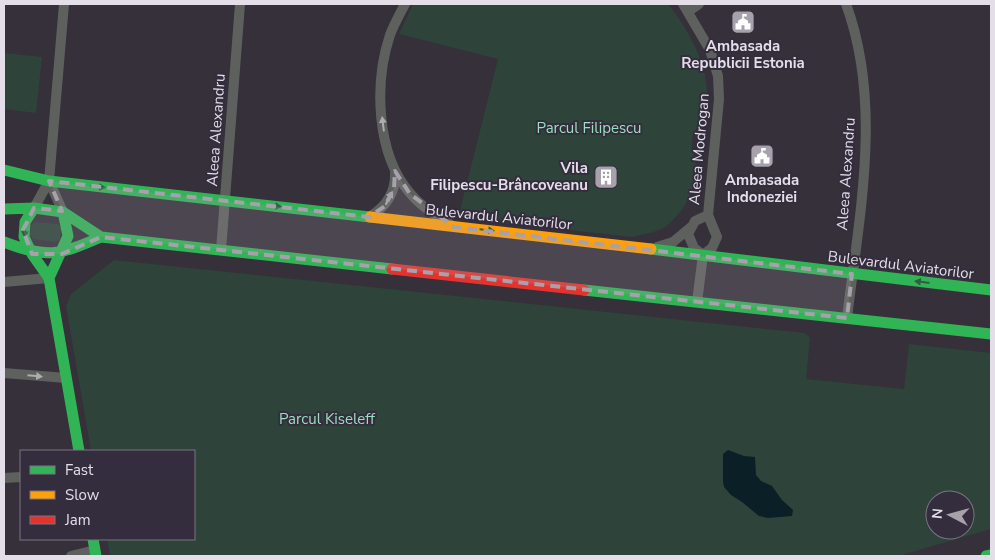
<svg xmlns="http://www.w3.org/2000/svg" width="995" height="560" font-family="'Nunito Sans',sans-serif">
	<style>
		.green { fill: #2e433a; fill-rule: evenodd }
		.water { fill: #0a2026 }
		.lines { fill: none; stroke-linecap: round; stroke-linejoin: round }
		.street { stroke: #5e605d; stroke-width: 10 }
		.fast { stroke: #30b455; stroke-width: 11 }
		.slow { stroke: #ff9f0a; stroke-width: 11 }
		.jam { stroke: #e5322d; stroke-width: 11 }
		.oneway { fill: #aeacb0 }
		.oneway2 { fill: #335c45 }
		.marked { fill: #a6a1ab; fill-opacity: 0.2; stroke: #a6a1ab; stroke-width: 4; stroke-dasharray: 10 6; stroke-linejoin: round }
		.labels { text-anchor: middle; stroke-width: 4; stroke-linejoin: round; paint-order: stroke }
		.poi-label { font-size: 15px; font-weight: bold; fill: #e3dee8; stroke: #342d3d }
		.park-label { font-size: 15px; fill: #9adfbe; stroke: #342d3d }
		.street-label { font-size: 15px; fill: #e3dee8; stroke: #342d3d }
	</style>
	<rect width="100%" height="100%" fill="#35303a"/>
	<path class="green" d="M 413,4 L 668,4 C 691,32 716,78 704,116 C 701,128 693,126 692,142 C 691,152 696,159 696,168 C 697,189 682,215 665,227 C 655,233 643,234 632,237 L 458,218 L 498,59 L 399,34 Z
		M 4,53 L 42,57 L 36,113 L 4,109 Z
		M 35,222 L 58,224 L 61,228 L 60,239 L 56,242 L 33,239 L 30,235 L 31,225 Z
		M 114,260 L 805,333 L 810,338 L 806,379 L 904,389 L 909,344 L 991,353 L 991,529 L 898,556 L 110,556 L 107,539 L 194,539 L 194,451 L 91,451 L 66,306 L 71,294 ZM 935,500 L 965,500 L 965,530 L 935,530 Z"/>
	<path class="water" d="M 728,450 L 744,456 L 755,457 L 756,475 L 761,481 L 772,486 L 782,500 L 793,510 L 792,516 L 768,518 L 759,516 L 742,502 L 731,495 L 724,487 L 723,481 L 723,454 Z"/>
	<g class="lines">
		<path class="street" d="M 405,4 C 400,14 394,24 390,35 C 374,83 376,154 410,193 C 421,207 438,216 453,226
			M 683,4 L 710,50 L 718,76 L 719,99 L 708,215 L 717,237 L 712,248 L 703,255 L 697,302
			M 846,4 C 883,104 859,216 847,318
			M 689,11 L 699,4
			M 49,181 L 63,212
			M 34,208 L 49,181 L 64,4
			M 369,217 C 386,207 396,192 395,172
			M 657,247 L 673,242 L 691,227
			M 221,250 L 240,4
			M 703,255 L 694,248 L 688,234 L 695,221 L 708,215
			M 4,282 L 49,278
			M 4,373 L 66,378
			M 4,478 L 21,477
			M 71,556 L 95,550"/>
		<path class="fast" d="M 4,170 L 49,181 L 370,217
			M 34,208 L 25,222 L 24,237 L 32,254 L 49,278 L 79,451
			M 4,209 L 34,208 L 63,212 L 101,237 L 392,269
			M 4,242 C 48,259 59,255 101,237
			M 651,249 L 991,290
			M 49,278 L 68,236 L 63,212
			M 584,290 L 991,334
			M 93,539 L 96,556
			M 986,556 L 991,555"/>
		<path class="slow" d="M 370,217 L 651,249"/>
		<path class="jam" d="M 392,269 L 584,290"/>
	</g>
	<defs><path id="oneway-solid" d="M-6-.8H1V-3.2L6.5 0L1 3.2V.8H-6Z" transform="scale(1.25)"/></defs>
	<g class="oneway">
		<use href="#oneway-solid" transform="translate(383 124) rotate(-97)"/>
		<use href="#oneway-solid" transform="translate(389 198) rotate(-63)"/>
		<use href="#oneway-solid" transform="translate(35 376) rotate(5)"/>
	</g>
	<g class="oneway2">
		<use href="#oneway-solid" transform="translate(98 187) rotate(6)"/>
		<use href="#oneway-solid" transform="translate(274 206) rotate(6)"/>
		<use href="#oneway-solid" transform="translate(25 230) rotate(93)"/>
		<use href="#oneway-solid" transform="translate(487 230) rotate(6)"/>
		<use href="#oneway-solid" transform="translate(922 282) rotate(-173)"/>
	</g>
	<path class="marked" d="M 395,171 L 410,194 L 454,227 L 852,274 L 847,318 L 101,237 L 62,254 L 32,254 L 23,230 L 34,208 L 62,211 L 49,181 L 369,217 L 385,206 L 394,188 Z"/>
	<defs>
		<g id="civic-square" transform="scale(1.25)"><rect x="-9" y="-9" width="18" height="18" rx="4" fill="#a6a1ab" stroke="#342d3d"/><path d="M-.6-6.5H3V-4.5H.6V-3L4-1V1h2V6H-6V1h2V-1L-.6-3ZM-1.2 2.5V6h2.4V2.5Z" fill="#fff"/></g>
		<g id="building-square" transform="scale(1.25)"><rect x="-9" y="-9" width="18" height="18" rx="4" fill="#a6a1ab" stroke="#342d3d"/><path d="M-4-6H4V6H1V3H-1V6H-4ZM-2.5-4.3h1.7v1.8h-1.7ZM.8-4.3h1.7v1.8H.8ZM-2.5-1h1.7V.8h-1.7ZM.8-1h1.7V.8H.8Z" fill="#fff"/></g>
	</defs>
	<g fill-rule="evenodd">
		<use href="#civic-square" x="743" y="22"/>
		<use href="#civic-square" x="762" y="156"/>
		<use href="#building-square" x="606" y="177"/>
	</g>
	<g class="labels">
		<g class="poi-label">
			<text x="743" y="51">Ambasada<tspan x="743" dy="17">Republicii Estonia</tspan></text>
			<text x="588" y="173" text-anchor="end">Vila<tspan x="588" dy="17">Filipescu-Brâncoveanu</tspan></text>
			<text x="762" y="185">Ambasada<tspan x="762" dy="17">Indoneziei</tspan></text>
		</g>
		<g class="park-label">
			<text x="589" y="133">Parcul Filipescu</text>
			<text x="327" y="424">Parcul Kiseleff</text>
		</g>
		<g class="street-label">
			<text transform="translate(216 130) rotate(-86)" y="5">Aleea Alexandru</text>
			<text transform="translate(699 149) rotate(-85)" y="5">Aleea Modrogan</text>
			<text transform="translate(846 174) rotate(-86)" y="5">Aleea Alexandru</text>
			<text transform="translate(499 217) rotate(6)" y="5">Bulevardul Aviatorilor</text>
			<text transform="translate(901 265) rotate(7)" y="5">Bulevardul Aviatorilor</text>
		</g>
	</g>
	<rect width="995" height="560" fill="none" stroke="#e3dee8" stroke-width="10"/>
	<rect x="20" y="450" width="175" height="90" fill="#342d3d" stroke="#7a7481"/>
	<rect x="30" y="466" width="25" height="8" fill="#30b455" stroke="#7a7481"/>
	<text x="65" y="475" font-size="15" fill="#e3dee8">Fast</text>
	<rect x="30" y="491" width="25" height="8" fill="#ff9f0a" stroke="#7a7481"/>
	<text x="65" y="500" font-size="15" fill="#e3dee8">Slow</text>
	<rect x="30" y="516" width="25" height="8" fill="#e5322d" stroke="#7a7481"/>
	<text x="65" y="525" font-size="15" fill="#e3dee8">Jam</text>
	<g transform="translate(950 515) rotate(276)"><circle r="24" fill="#342d3d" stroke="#7a7481"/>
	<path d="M0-4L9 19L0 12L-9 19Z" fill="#a6a1ab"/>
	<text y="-8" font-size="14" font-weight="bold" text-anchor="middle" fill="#e3dee8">N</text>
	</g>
</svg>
